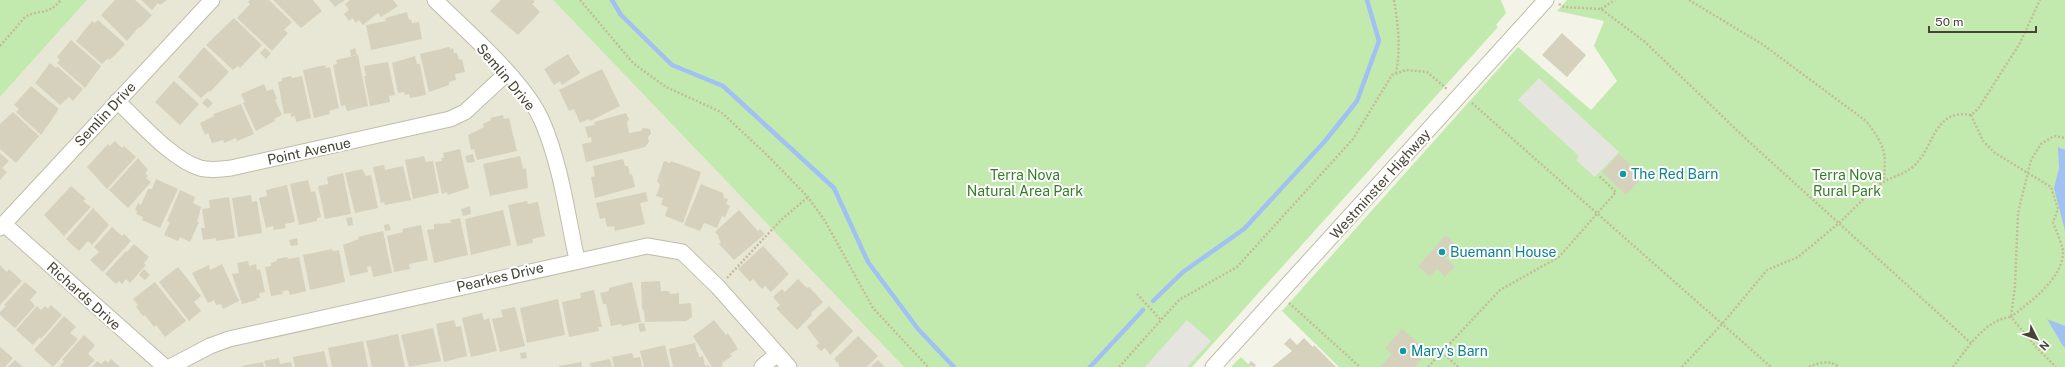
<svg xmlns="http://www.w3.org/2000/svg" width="2065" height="367" font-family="'Public Sans',sans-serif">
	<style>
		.residential { fill: #e8e6d5 }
		.green { fill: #c3eaae }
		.parking { fill: #e5e4df }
		.water { fill: #a1c1f3 }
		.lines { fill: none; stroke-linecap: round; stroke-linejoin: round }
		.stream { stroke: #a1c1f3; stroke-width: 4.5 }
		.building { fill: #d6d1bc }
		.minor-casing { stroke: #c0bda9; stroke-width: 17 }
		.path { stroke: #c2bc99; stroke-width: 2.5; stroke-dasharray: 2 2; stroke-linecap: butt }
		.minor { stroke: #fff; stroke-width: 15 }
		.culture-dot { fill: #0f9aa8; stroke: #fff; stroke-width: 1.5 }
		.labels { text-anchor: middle; stroke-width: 4; stroke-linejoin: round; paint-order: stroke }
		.street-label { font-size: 14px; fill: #474435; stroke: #fff }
		.culture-label { font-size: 14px; fill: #0d838f; stroke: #fff; text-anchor: start }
		.park-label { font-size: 14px; fill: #367c26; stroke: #fff }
	</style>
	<rect width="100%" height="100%" fill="#f4f3e7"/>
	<path class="residential" d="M 87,0 L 553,0 L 904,367 L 0,367 L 0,97 Z"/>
	<path class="green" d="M 0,0 L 87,0 L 0,97 Z
		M 553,0 L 1501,0 L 1506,13 L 1496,25 L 1498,27 L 1192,367 L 904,367 Z
		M 1567,0 L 2065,0 L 2065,367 L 1339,367 L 1282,311 L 1518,47 L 1591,110 L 1617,81 L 1594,46 L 1604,21 L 1557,11 Z
		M 1241,357 L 1251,367 L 1231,367 Z"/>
	<path class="parking" d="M 1539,78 L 1619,152 L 1595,177 L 1576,160 L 1579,156 L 1518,100 Z
		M 1187,320 L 1211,341 L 1187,367 L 1145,367 Z"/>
	<path class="water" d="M 2058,147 L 2065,150 L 2065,231 L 2054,188 L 2059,168 Z
		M 2047,319 L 2065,326 L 2065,348 L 2063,346 Z"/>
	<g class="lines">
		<path class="stream" d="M 612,0 L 621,15 L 672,65 L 723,86 L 834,188 L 868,262 L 918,329 L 954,367
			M 1153,301 L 1183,272 L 1244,229 L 1325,141 L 1357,101 L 1379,41 L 1367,0
			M 1090,367 L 1143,310"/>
	</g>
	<path class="building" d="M 115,0 L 135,0 L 152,15 L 140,28 L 139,27 L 127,41 L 101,15 Z
		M 141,0 L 167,0 L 160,5 L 158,3 L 152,10 Z
		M 250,0 L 269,0 L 292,22 L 284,30 L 288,33 L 272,51 L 237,18 L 250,4 L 248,2 Z
		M 273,0 L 313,0 L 322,11 L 301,28 Z
		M 329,0 L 345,0 L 335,7 Z
		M 350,0 L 393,0 L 398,6 L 381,17 L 378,13 L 363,25 L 359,20 L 356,23 L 352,18 L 349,21 L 344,14 L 349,10 L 345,4 Z
		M 501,0 L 533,0 L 535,2 L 532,4 L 540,12 L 518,35 L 490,11 Z
		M 407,12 L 409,20 L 411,19 L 412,23 L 419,22 L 422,39 L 371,50 L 366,25 L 386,21 L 385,18 Z
		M 234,18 L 262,45 L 240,68 L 238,66 L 233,70 L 206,45 Z
		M 98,20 L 125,44 L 114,56 L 109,60 L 108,58 L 102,64 L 76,41 L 92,21 L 95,23 Z
		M 1562,33 L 1586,55 L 1567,77 L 1542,55 Z
		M 71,40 L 101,66 L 85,88 L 57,63 L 60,60 L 57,57 Z
		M 204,47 L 229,72 L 210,92 L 209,91 L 201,98 L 178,77 Z
		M 449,47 L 450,49 L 453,48 L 454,53 L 457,53 L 459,60 L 462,59 L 465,72 L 455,74 L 456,80 L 449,82 L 449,85 L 429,92 L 420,54 Z
		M 265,48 L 271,53 L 266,59 L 260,53 Z
		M 355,48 L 357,55 L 351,56 L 350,50 Z
		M 568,54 L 580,73 L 562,85 L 560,81 L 554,85 L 544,69 Z
		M 358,55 L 368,106 L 347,111 L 345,105 L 341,106 L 333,65 L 337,64 L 336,60 Z
		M 415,56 L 417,64 L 420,64 L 426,95 L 410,98 L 409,94 L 405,95 L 404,92 L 398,93 L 392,63 Z
		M 388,62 L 395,95 L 389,96 L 390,102 L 370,106 L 364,76 L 366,76 L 364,66 Z
		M 50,63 L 56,68 L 57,66 L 83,89 L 73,101 L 69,97 L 60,105 L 35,83 Z
		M 325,65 L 326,68 L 330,67 L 339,108 L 329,111 L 330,114 L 314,118 L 303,70 Z
		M 602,69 L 620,106 L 590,121 L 589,119 L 580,123 L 574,109 L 569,111 L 559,90 Z
		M 291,76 L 292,78 L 302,76 L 311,118 L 296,122 L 295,116 L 291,117 L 291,113 L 284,114 L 278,82 L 282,81 L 282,78 Z
		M 174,81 L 199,104 L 180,125 L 155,102 Z
		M 264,84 L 267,91 L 273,89 L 277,99 L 275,100 L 282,115 L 274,119 L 275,121 L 256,131 L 243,103 L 245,102 L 241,94 Z
		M 31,86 L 59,109 L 41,135 L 16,112 L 19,109 L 14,105 Z
		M 207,98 L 213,103 L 208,108 L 202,103 Z
		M 241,104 L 254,134 L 237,141 L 236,138 L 224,143 L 223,140 L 212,143 L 208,133 L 205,135 L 200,123 L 214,116 L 213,114 Z
		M 13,112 L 39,136 L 16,163 L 0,149 L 0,124 Z
		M 626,113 L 629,119 L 627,123 L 629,133 L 641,131 L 643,128 L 650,129 L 651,134 L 648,137 L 649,142 L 645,147 L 586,162 L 582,144 L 592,142 L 591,137 L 588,138 L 585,127 L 595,125 L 594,122 Z
		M 503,115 L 504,119 L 509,118 L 517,151 L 477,160 L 474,149 L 471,150 L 468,135 L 484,127 L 483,124 L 491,120 L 490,118 Z
		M 115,141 L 122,148 L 124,146 L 136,157 L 107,189 L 87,167 L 108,144 L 110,146 Z
		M 460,149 L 469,188 L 448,195 L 447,192 L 442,194 L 435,162 L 442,161 L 441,158 L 444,158 L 443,153 Z
		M 0,153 L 9,161 L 2,168 L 7,172 L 0,180 Z
		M 473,154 L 475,162 L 467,163 L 465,156 Z
		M 1619,154 L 1643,177 L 1626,195 L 1602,172 Z
		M 424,156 L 426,162 L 433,161 L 439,193 L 413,199 L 405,160 Z
		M 520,156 L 523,169 L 526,168 L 528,188 L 490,196 L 483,164 Z
		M 138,158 L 148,170 L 145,173 L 148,176 L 146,178 L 151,182 L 128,208 L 109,190 Z
		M 623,159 L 625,166 L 628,166 L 630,175 L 632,174 L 635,187 L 595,198 L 591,177 L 595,176 L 593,166 Z
		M 664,161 L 670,163 L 671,161 L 701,172 L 683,223 L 665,216 L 668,207 L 661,205 L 663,198 L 656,196 L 660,185 L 657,181 Z
		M 384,165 L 385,170 L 403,166 L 411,200 L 385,205 L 384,202 L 381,203 L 373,167 Z
		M 362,169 L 366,176 L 371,175 L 378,208 L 355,213 L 345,173 Z
		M 343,173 L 351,214 L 325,219 L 318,186 L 328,184 L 327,177 Z
		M 156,179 L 178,189 L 160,228 L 142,220 L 143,217 L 136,214 L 137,211 L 135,210 L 138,203 L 141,205 L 148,189 L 152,189 Z
		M 308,180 L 311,192 L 315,191 L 321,217 L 317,218 L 317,221 L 299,225 L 290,184 Z
		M 701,184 L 723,193 L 724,198 L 728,199 L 726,204 L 730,206 L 725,217 L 722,216 L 717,228 L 704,223 L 700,231 L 684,225 Z
		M 287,185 L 295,222 L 285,224 L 286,228 L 274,230 L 273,226 L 266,228 L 259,198 L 267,196 L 266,190 Z
		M 71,186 L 86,199 L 83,201 L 91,207 L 64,236 L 44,215 Z
		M 180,190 L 195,197 L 193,203 L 201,207 L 197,222 L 199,222 L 190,242 L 180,237 L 178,241 L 164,235 L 170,222 L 167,221 Z
		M 646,192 L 648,201 L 640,203 L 645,224 L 615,231 L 614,226 L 607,227 L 605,218 L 600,219 L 596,203 Z
		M 251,195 L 252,202 L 257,201 L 262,233 L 238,237 L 232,198 Z
		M 229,197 L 235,238 L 216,241 L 216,238 L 203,240 L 201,228 L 205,228 L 202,209 L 210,208 L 209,200 Z
		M 527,201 L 528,204 L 538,202 L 545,236 L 532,239 L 533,243 L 517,246 L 508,205 Z
		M 470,206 L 471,214 L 463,216 L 461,209 Z
		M 93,208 L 109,225 L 92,245 L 88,241 L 79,251 L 66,239 Z
		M 503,210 L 511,245 L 471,255 L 465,219 Z
		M 739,210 L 758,231 L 760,229 L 765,234 L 734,260 L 719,244 L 721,242 L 718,238 L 719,237 L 715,232 Z
		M 352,217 L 353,225 L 348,226 L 346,218 Z
		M 460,218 L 468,255 L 434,263 L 427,230 L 434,229 L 434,224 L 451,223 L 450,220 Z
		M 389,224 L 391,230 L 385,231 L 384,225 Z
		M 421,225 L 428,260 L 409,264 L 410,269 L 394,272 L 387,236 L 403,232 L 402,229 Z
		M 112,227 L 122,236 L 124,234 L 131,241 L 103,272 L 90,260 L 99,252 L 94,247 Z
		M 383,231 L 392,273 L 373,277 L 371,266 L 367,267 L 368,272 L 350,276 L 343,245 L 359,239 L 358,237 Z
		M 1446,235 L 1457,246 L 1446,258 L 1455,266 L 1445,277 L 1437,269 L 1430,276 L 1418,266 Z
		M 297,238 L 298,245 L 291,246 L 289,240 Z
		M 134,244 L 149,257 L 144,263 L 146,265 L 130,283 L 126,279 L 122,284 L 119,281 L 116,284 L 105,274 L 126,251 L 127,252 Z
		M 763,246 L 789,274 L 771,292 L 765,286 L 762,289 L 753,279 L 750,282 L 738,269 Z
		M 332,249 L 333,251 L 339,250 L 345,282 L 310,290 L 303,255 Z
		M 287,257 L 288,259 L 299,257 L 306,291 L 290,295 L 288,290 L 282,291 L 283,294 L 271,296 L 265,267 L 271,266 L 271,263 L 277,261 L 277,259 Z
		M 248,261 L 249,266 L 256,264 L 257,270 L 260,269 L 265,292 L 259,293 L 260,298 L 256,298 L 257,300 L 242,304 L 232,274 L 239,273 L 237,263 Z
		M 222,264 L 239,301 L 223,309 L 221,304 L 216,305 L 214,300 L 208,303 L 192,273 L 209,265 L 210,270 Z
		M 0,265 L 7,272 L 9,269 L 22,281 L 0,305 Z
		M 178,267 L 201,296 L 194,302 L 201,311 L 189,321 L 159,282 Z
		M 144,269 L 150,275 L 145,280 L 139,275 Z
		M 798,279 L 807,288 L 809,287 L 823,302 L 811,313 L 812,315 L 797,330 L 776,308 L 780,305 L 773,297 L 782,289 L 785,292 Z
		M 660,281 L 661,291 L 669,291 L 670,294 L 679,293 L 679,304 L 691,303 L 692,317 L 686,321 L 645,322 L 644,311 L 642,308 L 641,282 Z
		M 25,282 L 37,292 L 30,300 L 35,306 L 15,328 L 0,315 L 0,312 L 6,306 L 4,305 Z
		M 155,282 L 186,321 L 165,337 L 156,325 L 154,327 L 145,315 L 143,316 L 136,307 L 138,305 L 133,299 Z
		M 632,282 L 641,322 L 622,326 L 621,324 L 611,326 L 606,304 L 603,304 L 600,293 L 609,291 L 609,288 Z
		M 594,290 L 602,327 L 598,327 L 599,331 L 569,337 L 562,302 L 581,298 L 580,293 Z
		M 558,299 L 565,335 L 527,343 L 520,308 Z
		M 51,305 L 62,315 L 41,339 L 40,337 L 33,345 L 16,330 L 37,306 L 41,310 L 45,306 L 48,309 Z
		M 829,306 L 853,331 L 830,355 L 825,348 L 821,351 L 816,346 L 819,343 L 807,327 Z
		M 515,307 L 525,346 L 500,352 L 492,319 L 503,317 L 501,310 Z
		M 482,313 L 484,320 L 489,318 L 497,351 L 471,357 L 462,318 Z
		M 64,316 L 76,327 L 70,333 L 78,339 L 53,367 L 34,350 Z
		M 454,320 L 456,327 L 461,326 L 467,356 L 444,362 L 436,324 Z
		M 714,320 L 726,335 L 728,333 L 738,349 L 730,354 L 732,356 L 722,363 L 723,365 L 721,367 L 712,367 L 693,336 Z
		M 644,323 L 646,331 L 640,332 L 638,324 Z
		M 433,328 L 441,361 L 409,367 L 401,335 Z
		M 1402,329 L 1422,346 L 1415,353 L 1422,359 L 1415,367 L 1380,367 L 1392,354 L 1385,348 Z
		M 398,334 L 405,367 L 372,367 L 366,341 Z
		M 84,335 L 95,345 L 88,354 L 95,360 L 88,367 L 59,367 L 64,361 L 62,360 Z
		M 858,336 L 878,356 L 867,367 L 839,367 L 839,364 L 834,359 Z
		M 1290,338 L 1297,345 L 1304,338 L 1313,347 L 1314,345 L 1336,367 L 1272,367 L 1292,351 L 1284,344 Z
		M 363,341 L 368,367 L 332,367 L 328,348 Z
		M 695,343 L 697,352 L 698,352 L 699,357 L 703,356 L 705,366 L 709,365 L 710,367 L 673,367 L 669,349 Z
		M 665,345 L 670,367 L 644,367 L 640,351 Z
		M 0,347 L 13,358 L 5,367 L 0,367 Z
		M 324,351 L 328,367 L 295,367 L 293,357 Z
		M 526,352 L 527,358 L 521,359 L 520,353 Z
		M 632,353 L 634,358 L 640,357 L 642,367 L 614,367 L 612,357 Z
		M 279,358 L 280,364 L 291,362 L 292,367 L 266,367 L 264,361 Z
		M 111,359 L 120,367 L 92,367 L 97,361 L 101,364 L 105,360 L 108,363 Z
		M 610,359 L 612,367 L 591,367 L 590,363 Z
		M 15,360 L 23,367 L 8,367 Z
		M 878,360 L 885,367 L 870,367 Z
		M 1251,361 L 1256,365 L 1254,367 L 1248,365 Z
		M 263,362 L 264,367 L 242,367 L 242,366 Z
		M 581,362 L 582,367 L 559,367 L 559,366 Z"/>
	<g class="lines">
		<g class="minor-casing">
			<path id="minor" d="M 435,0 C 467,32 524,80 542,121 C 561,165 567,214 577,260
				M 117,101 C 139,121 172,160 200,168 C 210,171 221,169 231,168 L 450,119 L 465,112 L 507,73
				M 4,224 L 165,367
				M 0,228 L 212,0
				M 170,367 L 210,346 L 229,339 L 647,246 L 682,252 L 718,287 L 789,367
				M 762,367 L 777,354
				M 1213,367 L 1546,0"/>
		</g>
		<path class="path" d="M 580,0 L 633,63 L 666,87 L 721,112 L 766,154 L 808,197 L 825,221 L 873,308 L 928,367
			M 1394,0 C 1398,24 1401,49 1396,73
			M 1689,0 L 1762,44 L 1866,121 C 1885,146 1886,150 1884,181
			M 1559,4 L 1564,7 L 1601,9 L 1645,42 L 1746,139 L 1971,343
			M 1601,9 L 1615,0
			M 0,46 L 25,17 C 41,8 46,17 61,0
			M 1472,103 L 1771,367
			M 1971,115 L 1983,141 L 1995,153 L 2051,187 L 2058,209 L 2053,222 C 2055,229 2064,247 2063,254 C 2061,280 2030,302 2011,317 L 2037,348 L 2056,367
			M 727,278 L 781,220 L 808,197
			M 1137,294 L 1161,320
			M 1289,303 L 1360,367
			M 1442,352 L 1458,367
			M 1119,367 L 1179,300 L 1237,267 L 1353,139 L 1392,75 L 1406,70 L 1427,72 L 1447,89
			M 1428,367 L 1500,290 L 1559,257 L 1616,192 L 1598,175
			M 1682,367 L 1723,323 L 1767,270 L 1798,257 L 1839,223 L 1877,186 C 1887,178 1900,176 1910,169 C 1935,152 1931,108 1971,115 L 1978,109 L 2020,43 L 2040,0
			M 1809,367 C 1819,362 1830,360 1839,367
			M 1953,367 C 1967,348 1986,319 2011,317 L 2015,286 L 2018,213 L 2031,160 L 2041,144 L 2054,136 L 2065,138"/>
		<use href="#minor" class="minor"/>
	</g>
	<g class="culture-dot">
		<circle cx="1623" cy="174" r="4"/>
		<circle cx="1442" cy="252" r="4"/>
		<circle cx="1403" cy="351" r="4"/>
	</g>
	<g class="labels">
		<g class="street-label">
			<text transform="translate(506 77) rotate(50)" y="5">Semlin Drive</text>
			<text transform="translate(105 114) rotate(-47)" y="5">Semlin Drive</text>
			<text transform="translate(309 151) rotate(-12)" y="5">Point Avenue</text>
			<text transform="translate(1380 184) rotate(-48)" y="5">Westminster Highway</text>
			<text transform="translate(500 277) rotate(-13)" y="5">Pearkes Drive</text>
			<text transform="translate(84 296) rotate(42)" y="5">Richards Drive</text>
		</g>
		<g class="culture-label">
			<text x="1631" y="179">The Red Barn</text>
			<text x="1450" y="257">Buemann House</text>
			<text x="1411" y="356">Mary's Barn</text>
		</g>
		<g class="park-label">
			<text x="1025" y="180">Terra Nova<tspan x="1025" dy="16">Natural Area Park</tspan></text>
			<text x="1847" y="180">Terra Nova<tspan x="1847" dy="16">Rural Park</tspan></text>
		</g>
	</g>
	<g transform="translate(2037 339) rotate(132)" stroke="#ffffff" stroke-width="3" paint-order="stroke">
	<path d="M0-3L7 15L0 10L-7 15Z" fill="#474435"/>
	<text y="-6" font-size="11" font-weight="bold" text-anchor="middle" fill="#474435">N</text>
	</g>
	<path d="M1929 26v6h107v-6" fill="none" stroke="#474435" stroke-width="2"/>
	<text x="1935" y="26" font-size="12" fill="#474435" stroke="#ffffff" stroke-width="3" paint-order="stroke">50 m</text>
</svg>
